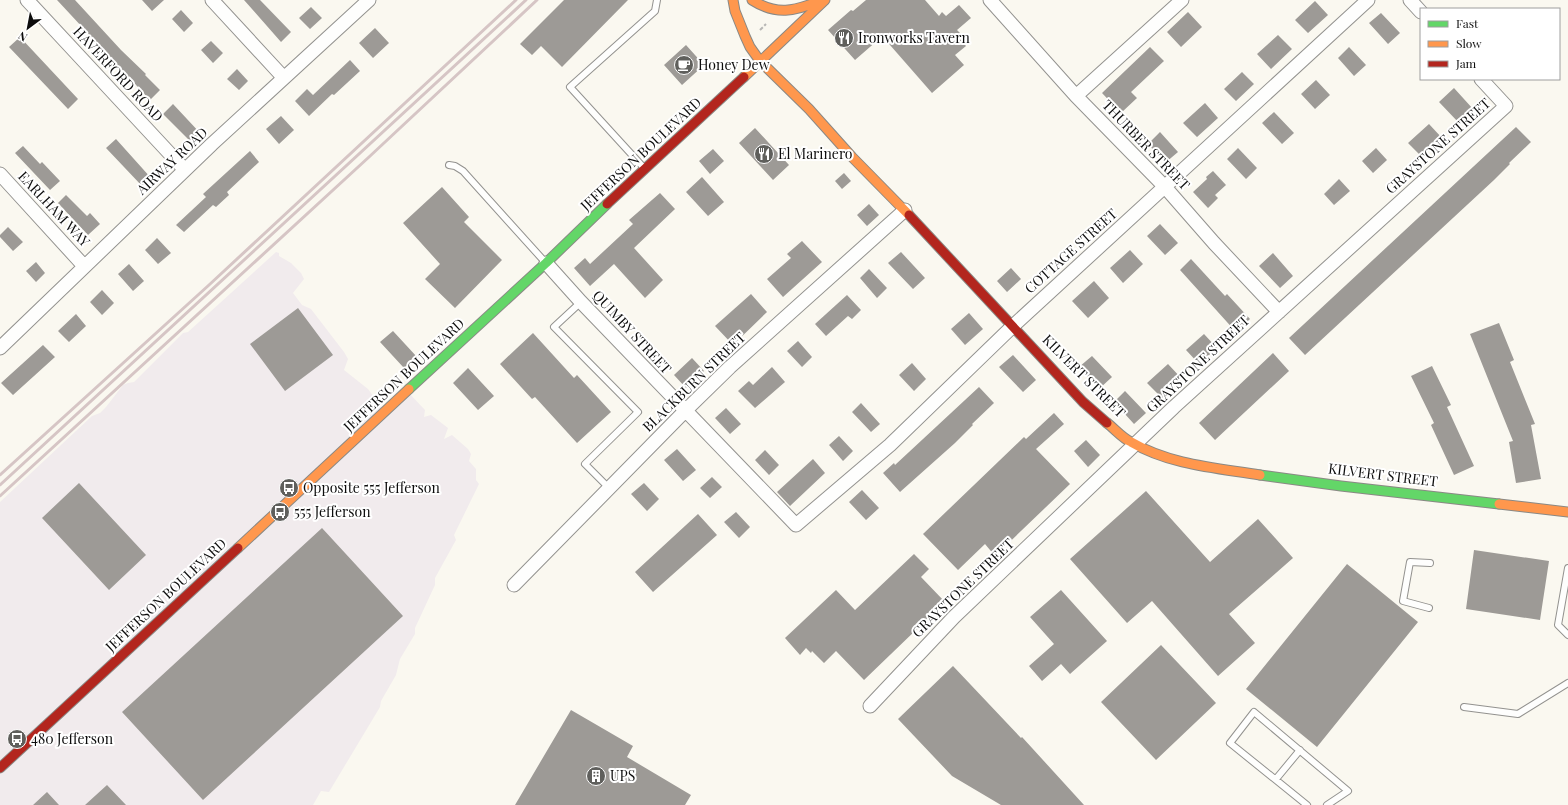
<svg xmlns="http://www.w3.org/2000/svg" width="1568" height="805" font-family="'Playfair Display',serif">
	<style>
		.industrial { fill: #f1ebed }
		.building { fill: #9d9a96 }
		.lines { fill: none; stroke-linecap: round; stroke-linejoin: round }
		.lane-casing { stroke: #93928f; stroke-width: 8 }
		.street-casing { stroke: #93928f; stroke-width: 15 }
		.fast-casing { stroke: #8a8985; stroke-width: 11 }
		.slow-casing { stroke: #8a8985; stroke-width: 11 }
		.jam-casing { stroke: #8a8985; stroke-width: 11 }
		.path { stroke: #b7b7b5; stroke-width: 2; stroke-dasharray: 4 2; stroke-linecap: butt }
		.lane { stroke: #fefefd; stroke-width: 6 }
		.street { stroke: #fefefd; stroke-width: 13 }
		.fast { stroke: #63d668; stroke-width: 9 }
		.slow { stroke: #ff974d; stroke-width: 9 }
		.jam { stroke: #b3261e; stroke-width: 9 }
		.rail { stroke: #d6c5c5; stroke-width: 3 }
		.labels { text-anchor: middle; stroke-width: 4; stroke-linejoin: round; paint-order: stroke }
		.poi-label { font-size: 14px; fill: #0c0c0c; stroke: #fff; text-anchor: start }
		.street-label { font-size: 14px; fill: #0c0c0c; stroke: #fff }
	</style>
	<rect width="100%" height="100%" fill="#faf8f0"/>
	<path class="industrial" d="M 276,252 L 279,253 L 279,256 L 291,263 L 301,273 L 304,279 L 293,293 L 302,305 L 311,309 L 344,352 L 348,359 L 344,370 L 368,389 L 382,408 L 406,390 L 425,410 L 424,417 L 431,415 L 448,428 L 444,439 L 452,435 L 468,449 L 471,454 L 469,461 L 476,469 L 476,480 L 479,484 L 454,535 L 456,540 L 435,578 L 435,585 L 415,628 L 415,634 L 400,659 L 396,675 L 381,701 L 380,707 L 329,792 L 321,791 L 313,805 L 0,805 L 0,502 L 92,416 L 100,413 L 106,407 L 123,385 L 128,383 L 134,382 L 183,333 L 188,332 Z"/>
	<path class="building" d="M 57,0 L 75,0 L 121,50 L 146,74 L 145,75 L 160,90 L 150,100 Z
		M 142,0 L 164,0 L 152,11 Z
		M 244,0 L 260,0 L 291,32 L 281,42 Z
		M 564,0 L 628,0 L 562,67 L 541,46 L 532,55 L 520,44 Z
		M 866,0 L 925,0 L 939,16 L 942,12 L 946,16 L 959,5 L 971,18 L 957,30 L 960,33 L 957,36 L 966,46 L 955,55 L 964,65 L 932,93 L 883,37 L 878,41 L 878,40 L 855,60 L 828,30 L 851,10 L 853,11 Z
		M 1315,1 L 1328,15 L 1308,33 L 1295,20 Z
		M 311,7 L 322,18 L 310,29 L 299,18 Z
		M 181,10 L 193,23 L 184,32 L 172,19 Z
		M 1188,12 L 1202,27 L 1181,47 L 1167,32 Z
		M 1381,13 L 1400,33 L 1388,44 L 1369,23 Z
		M 375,28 L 389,43 L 373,58 L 359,43 Z
		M 1278,35 L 1292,49 L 1271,69 L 1257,54 Z
		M 20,37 L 78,99 L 68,109 L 9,47 Z
		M 211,41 L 223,53 L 213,63 L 201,50 Z
		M 686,45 L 704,65 L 682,85 L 664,65 Z
		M 1150,47 L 1164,61 L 1131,92 L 1137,98 L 1121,113 L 1102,93 Z
		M 1349,47 L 1366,65 L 1354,76 L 1338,58 Z
		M 350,60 L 360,71 L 334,95 L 332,94 L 309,116 L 295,101 L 307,89 L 313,95 Z
		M 237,69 L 248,81 L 239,90 L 227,79 Z
		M 1242,72 L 1254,84 L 1236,101 L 1224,89 Z
		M 1316,80 L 1330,95 L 1315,109 L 1301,94 Z
		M 1454,88 L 1473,109 L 1459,123 L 1439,102 Z
		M 1205,103 L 1218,118 L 1197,137 L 1183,123 Z
		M 173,104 L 201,134 L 192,143 L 163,114 Z
		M 1274,112 L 1294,133 L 1282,144 L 1262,123 Z
		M 281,116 L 294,130 L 279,144 L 266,129 Z
		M 1429,124 L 1442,138 L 1421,156 L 1408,143 Z
		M 1516,127 L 1531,142 L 1509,163 L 1510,164 L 1494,180 L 1305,355 L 1289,338 Z
		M 755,128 L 789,165 L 773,180 L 739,143 Z
		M 1160,132 L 1178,152 L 1165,163 L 1148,144 Z
		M 116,139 L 151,178 L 142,186 L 106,148 Z
		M 23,146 L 40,164 L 42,162 L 60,181 L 50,190 L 15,153 Z
		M 1238,148 L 1257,168 L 1246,179 L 1227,159 Z
		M 1376,148 L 1387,160 L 1373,173 L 1362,161 Z
		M 713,149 L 724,161 L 710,174 L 699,161 Z
		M 250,151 L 259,162 L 227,192 L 229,195 L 216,207 L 213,205 L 184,232 L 176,225 L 206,197 L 203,194 Z
		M 1213,171 L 1226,185 L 1215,195 L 1218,198 L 1208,208 L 1193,192 L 1207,179 L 1206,177 Z
		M 844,173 L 851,181 L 842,189 L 835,181 Z
		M 702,177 L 724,202 L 708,216 L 686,192 Z
		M 1339,179 L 1350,191 L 1334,205 L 1324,194 Z
		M 442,187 L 469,217 L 464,222 L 502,260 L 455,308 L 425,279 L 440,264 L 403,223 Z
		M 660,193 L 675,209 L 634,248 L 663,280 L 645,298 L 614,264 L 590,286 L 574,268 L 585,258 L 590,264 L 633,224 L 629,220 Z
		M 66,195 L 87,216 L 90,213 L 100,224 L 88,235 L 58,203 Z
		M 869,204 L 879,215 L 867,226 L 857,215 Z
		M 1160,224 L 1178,243 L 1165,255 L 1147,236 Z
		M 8,227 L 23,242 L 13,251 L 0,237 L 0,235 Z
		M 157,238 L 171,253 L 158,264 L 145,250 Z
		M 802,241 L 822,262 L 783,297 L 767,279 L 791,258 L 787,254 Z
		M 1130,250 L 1143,264 L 1123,283 L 1110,268 Z
		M 901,252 L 925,278 L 913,289 L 888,263 Z
		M 1273,253 L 1293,276 L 1280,288 L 1259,266 Z
		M 1191,259 L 1225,296 L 1227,294 L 1250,319 L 1236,332 L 1180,270 Z
		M 36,262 L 45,273 L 36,282 L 26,271 Z
		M 129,264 L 144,281 L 133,291 L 118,274 Z
		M 1011,268 L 1021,279 L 1007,292 L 997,281 Z
		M 869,269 L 887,288 L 877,298 L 860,278 Z
		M 1094,281 L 1109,298 L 1088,318 L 1072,301 Z
		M 102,290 L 114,303 L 102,315 L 90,302 Z
		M 751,294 L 767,312 L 733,345 L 715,326 Z
		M 847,295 L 861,310 L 852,319 L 848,316 L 826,336 L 815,324 Z
		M 298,308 L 333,355 L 285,391 L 250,344 Z
		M 969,313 L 983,329 L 965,345 L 951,329 Z
		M 76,314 L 86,326 L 69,342 L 58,331 Z
		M 1499,323 L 1514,360 L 1510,362 L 1535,424 L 1531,425 L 1541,479 L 1516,483 L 1509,442 L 1513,441 L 1470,334 Z
		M 393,331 L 417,357 L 404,368 L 380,342 Z
		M 533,333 L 574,378 L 577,375 L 611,412 L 577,443 L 535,397 L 532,399 L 500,364 Z
		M 1204,334 L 1217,348 L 1199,364 L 1186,350 Z
		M 798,341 L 812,357 L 802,367 L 787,351 Z
		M 43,345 L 55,357 L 13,395 L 1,383 Z
		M 1273,353 L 1289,371 L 1215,440 L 1199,423 Z
		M 1013,355 L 1036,380 L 1023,392 L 999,367 Z
		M 1092,356 L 1112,377 L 1099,389 L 1079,367 Z
		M 692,358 L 704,371 L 686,388 L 674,375 Z
		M 912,363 L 926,379 L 914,391 L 899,375 Z
		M 1168,364 L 1182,379 L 1162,398 L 1147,383 Z
		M 1432,366 L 1451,405 L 1447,407 L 1474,466 L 1454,475 L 1431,425 L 1434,423 L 1411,376 Z
		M 772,367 L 785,382 L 755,408 L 738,391 L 749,381 L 753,385 Z
		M 468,368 L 494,396 L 478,410 L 453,383 Z
		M 979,387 L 994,403 L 972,424 L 973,425 L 955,443 L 900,492 L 883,473 L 894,463 L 895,465 Z
		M 1125,391 L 1146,413 L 1134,424 L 1114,402 Z
		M 861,403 L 880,424 L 871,432 L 852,412 Z
		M 726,408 L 741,424 L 730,434 L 715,418 Z
		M 1054,413 L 1064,424 L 1036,449 L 1070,484 L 995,556 L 985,544 L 958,570 L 923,534 L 1024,437 L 1026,439 Z
		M 839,436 L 853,451 L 843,461 L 829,445 Z
		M 1086,440 L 1100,455 L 1088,467 L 1074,451 Z
		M 677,449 L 696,470 L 683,481 L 664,460 Z
		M 765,450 L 779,465 L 769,475 L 755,460 Z
		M 813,459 L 825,473 L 790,506 L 777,492 Z
		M 712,477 L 722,487 L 710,498 L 700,488 Z
		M 79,483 L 146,555 L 109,590 L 42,518 Z
		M 644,483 L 659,499 L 647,511 L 631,494 Z
		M 862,490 L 879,508 L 866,520 L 849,502 Z
		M 1146,491 L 1210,562 L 1258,519 L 1293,558 L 1229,614 L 1255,643 L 1218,676 L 1152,601 L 1127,623 L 1070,559 Z
		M 736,512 L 750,527 L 739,538 L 724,522 Z
		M 698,514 L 717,535 L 653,592 L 635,572 Z
		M 322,528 L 403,616 L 203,800 L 122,712 Z
		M 1474,550 L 1549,561 L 1540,620 L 1466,609 Z
		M 914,554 L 929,569 L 921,577 L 945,602 L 864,680 L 836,651 L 824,663 L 812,651 L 811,653 L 806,648 L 800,655 L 785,638 L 836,590 L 855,610 Z
		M 1347,564 L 1418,622 L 1317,747 L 1246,689 Z
		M 1061,590 L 1107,641 L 1070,674 L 1061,664 L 1042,681 L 1029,666 L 1054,644 L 1030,617 Z
		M 1161,645 L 1216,703 L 1156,760 L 1101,702 Z
		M 953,666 L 1021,738 L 1022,737 L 1084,805 L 1001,805 L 952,776 L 898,719 Z
		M 571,710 L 633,746 L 627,757 L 691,795 L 685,805 L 515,805 Z
		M 107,785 L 126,805 L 85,805 Z
		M 47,792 L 59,805 L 33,805 Z"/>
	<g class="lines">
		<g class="lane-casing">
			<path id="lane" d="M 449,165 L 455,166 L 463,171 L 545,262
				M 644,168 L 570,87 L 655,11 L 657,0
				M 581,302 L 554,327 L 638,412 L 585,464 L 609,488
				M 1568,568 L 1558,625 L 1568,635
				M 1429,608 L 1403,601 L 1410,562 L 1430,563
				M 1464,707 L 1518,714 L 1568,683
				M 1276,779 L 1300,750
				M 1307,805 L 1230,743 L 1254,712 L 1348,791 L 1327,805"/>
		</g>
		<g class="street-casing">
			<path id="street" d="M 27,0 L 185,170
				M 212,0 L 284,78
				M 990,0 L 1076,96 L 1165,187 L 1214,243 L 1279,312
				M 1410,0 L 1421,12
				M 1076,96 L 1182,0
				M 0,174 L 84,266
				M 546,263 L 581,302 L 796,525 L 890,445 L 1013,326 L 1368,0
				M 0,348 L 212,144 L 369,0
				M 514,585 L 685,411 L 730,367 L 905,210
				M 870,706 L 954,617 L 1174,407 L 1506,106 L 1481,79"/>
		</g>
		<g class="fast-casing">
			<path id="fast" d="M 409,389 L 546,263 L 607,204
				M 1260,475 L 1341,486 L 1499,504"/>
		</g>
		<g class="slow-casing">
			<path id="slow" d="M 733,0 L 735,11 L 745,36 L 750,47 L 760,61 L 809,109 L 852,157 L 909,215
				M 752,0 C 777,16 794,11 820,1
				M 744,77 L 825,0
				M 1107,423 C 1115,429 1122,438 1131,442 C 1170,465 1217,468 1260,475
				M 1499,504 L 1568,512
				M 238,548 L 409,389"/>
		</g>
		<g class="jam-casing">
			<path id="jam" d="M 607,204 L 744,77
				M 909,215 L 1083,402 L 1107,423
				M 0,768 L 238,548"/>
		</g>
		<path class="path" d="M 760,30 L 766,24"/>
		<use href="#lane" class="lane"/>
		<use href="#street" class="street"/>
		<use href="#fast" class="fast"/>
		<use href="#slow" class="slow"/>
		<use href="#jam" class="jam"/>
		<path class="rail" d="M 0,475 L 209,285 L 516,0
			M 0,485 L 526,0
			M 0,496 L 369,157 L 537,0"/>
	</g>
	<defs>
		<g id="restaurant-disc" transform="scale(1)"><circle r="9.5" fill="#5f5f5c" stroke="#fff"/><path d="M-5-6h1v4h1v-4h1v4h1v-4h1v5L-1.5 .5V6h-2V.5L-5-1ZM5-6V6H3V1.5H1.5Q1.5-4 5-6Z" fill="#fff"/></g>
		<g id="cafe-disc" transform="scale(1)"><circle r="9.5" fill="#5f5f5c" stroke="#fff"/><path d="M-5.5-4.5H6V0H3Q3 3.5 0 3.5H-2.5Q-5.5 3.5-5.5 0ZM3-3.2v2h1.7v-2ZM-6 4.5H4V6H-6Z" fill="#fff"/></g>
		<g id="bus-disc" transform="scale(1)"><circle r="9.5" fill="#5f5f5c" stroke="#fff"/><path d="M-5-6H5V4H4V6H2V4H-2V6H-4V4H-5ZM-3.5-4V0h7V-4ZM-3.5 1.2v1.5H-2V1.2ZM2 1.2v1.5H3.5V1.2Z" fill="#fff"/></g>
		<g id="building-disc" transform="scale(1)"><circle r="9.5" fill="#5f5f5c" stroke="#fff"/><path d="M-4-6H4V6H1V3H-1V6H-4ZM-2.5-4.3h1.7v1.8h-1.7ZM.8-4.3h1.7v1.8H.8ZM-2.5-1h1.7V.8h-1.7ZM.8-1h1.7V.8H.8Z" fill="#fff"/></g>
	</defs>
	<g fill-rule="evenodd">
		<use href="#restaurant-disc" x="844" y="38"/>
		<use href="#cafe-disc" x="684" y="65"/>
		<use href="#restaurant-disc" x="764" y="154"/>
		<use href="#bus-disc" x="289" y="488"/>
		<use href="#bus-disc" x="280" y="512"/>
		<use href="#bus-disc" x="17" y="739"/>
		<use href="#building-disc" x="596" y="776"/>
	</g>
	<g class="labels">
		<g class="poi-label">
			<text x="858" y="43">Ironworks Tavern</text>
			<text x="698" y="70">Honey Dew</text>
			<text x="778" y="159">El Marinero</text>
			<text x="303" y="493">Opposite 555 Jefferson</text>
			<text x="294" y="517">555 Jefferson</text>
			<text x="31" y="744">480 Jefferson</text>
			<text x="610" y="781">UPS</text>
		</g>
		<g class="street-label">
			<text transform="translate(118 74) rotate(47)" y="5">HAVERFORD ROAD</text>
			<text transform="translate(1146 145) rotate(46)" y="5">THURBER STREET</text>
			<text transform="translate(1438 146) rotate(-42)" y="5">GRAYSTONE STREET</text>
			<text transform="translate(641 154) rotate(-43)" y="5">JEFFERSON BOULEVARD</text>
			<text transform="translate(172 161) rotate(-43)" y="5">AIRWAY ROAD</text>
			<text transform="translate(54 209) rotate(47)" y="5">EARLHAM WAY</text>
			<text transform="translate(1071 251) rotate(-42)" y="5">COTTAGE STREET</text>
			<text transform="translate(632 332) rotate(47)" y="5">QUIMBY STREET</text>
			<text transform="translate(1198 364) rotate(-43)" y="5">GRAYSTONE STREET</text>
			<text transform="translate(404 375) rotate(-43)" y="5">JEFFERSON BOULEVARD</text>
			<text transform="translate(1084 376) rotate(45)" y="5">KILVERT STREET</text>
			<text transform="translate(694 382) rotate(-44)" y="5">BLACKBURN STREET</text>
			<text transform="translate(1383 475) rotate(7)" y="5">KILVERT STREET</text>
			<text transform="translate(963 588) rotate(-44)" y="5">GRAYSTONE STREET</text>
			<text transform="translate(166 595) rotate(-43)" y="5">JEFFERSON BOULEVARD</text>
		</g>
	</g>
	<rect x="1420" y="8" width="140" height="72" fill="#ffffff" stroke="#9e9e9e"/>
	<rect x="1428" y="21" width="20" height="6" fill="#63d668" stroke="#9e9e9e"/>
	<text x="1456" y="28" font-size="12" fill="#0c0c0c">Fast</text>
	<rect x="1428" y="41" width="20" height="6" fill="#ff974d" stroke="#9e9e9e"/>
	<text x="1456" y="48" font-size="12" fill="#0c0c0c">Slow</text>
	<rect x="1428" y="61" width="20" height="6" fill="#b3261e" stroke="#9e9e9e"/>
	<text x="1456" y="68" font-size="12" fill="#0c0c0c">Jam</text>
	<g transform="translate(28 28) rotate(212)" stroke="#ffffff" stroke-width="3" paint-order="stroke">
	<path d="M0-3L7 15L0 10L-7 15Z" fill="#0c0c0c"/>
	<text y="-6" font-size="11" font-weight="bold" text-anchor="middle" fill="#0c0c0c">N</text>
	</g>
</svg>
